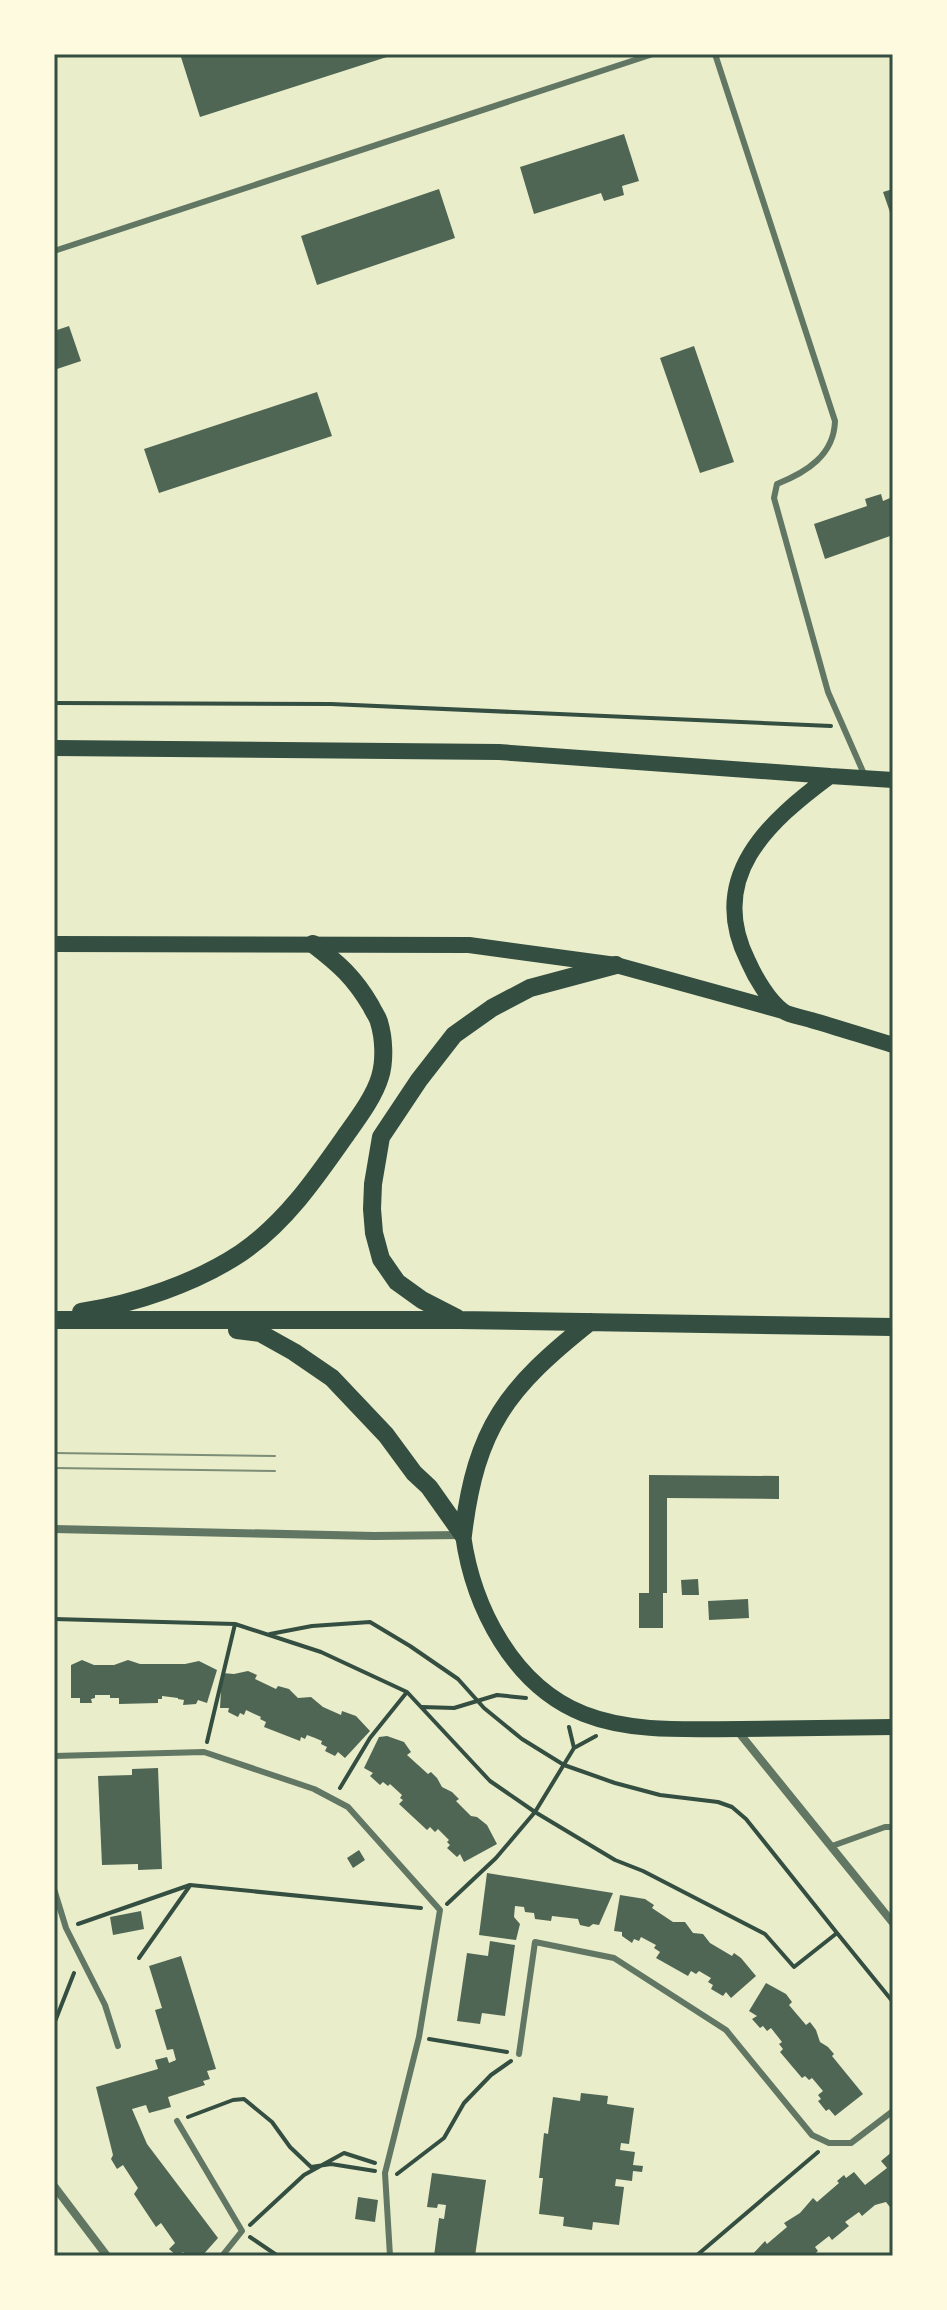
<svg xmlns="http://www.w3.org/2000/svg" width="947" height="2310" font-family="Commissioner,sans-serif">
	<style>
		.building { fill: #4f6655 }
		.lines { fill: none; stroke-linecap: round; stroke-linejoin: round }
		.path { stroke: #344e41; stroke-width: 4 }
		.service { stroke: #617663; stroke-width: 6 }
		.minor { stroke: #617663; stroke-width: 8 }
		.secondary { stroke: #344e41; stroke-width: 16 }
		.primary { stroke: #344e41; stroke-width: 18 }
		.tram { stroke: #7c8e77; stroke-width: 2 }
		.neatline { fill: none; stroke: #344e41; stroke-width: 3 }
	</style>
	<rect width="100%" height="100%" fill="#e9edc9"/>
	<path class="building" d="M 180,54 L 393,54 L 393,55 L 200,117 Z
		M 624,134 L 639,181 L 622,186 L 624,195 L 604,201 L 601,193 L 534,214 L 520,167 Z
		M 439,189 L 455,238 L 317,285 L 301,236 Z
		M 893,189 L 893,218 L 892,218 L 883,192 Z
		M 69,326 L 81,361 L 54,370 L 54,331 Z
		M 694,346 L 734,462 L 700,473 L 660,358 Z
		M 317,392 L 332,436 L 159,493 L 144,449 Z
		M 881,494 L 883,501 L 890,498 L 893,508 L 893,535 L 825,559 L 814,524 L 867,506 L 865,499 Z
		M 649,1475 L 779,1476 L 779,1499 L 667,1498 L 667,1593 L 663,1593 L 663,1628 L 639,1628 L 639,1593 L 649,1593 Z
		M 698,1579 L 699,1595 L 682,1595 L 681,1580 Z
		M 748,1599 L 749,1618 L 709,1620 L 708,1601 Z
		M 82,1660 L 94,1665 L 114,1665 L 128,1660 L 140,1664 L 185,1664 L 199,1661 L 217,1670 L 207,1703 L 198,1700 L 196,1704 L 183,1705 L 184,1700 L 178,1699 L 178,1698 L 162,1696 L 162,1699 L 158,1699 L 158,1703 L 119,1704 L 119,1698 L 110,1698 L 110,1695 L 95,1695 L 95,1698 L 91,1699 L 92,1703 L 80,1703 L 80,1698 L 71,1698 L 71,1665 Z
		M 248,1671 L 257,1675 L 255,1679 L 276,1689 L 278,1686 L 289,1689 L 298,1698 L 311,1697 L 323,1707 L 341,1715 L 342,1711 L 356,1716 L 370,1731 L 345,1758 L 338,1752 L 335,1756 L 325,1751 L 327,1747 L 321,1744 L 322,1741 L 315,1738 L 307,1735 L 305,1739 L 301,1737 L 300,1741 L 264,1727 L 266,1722 L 260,1719 L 261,1717 L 246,1710 L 244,1715 L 240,1713 L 238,1717 L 228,1712 L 229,1708 L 220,1708 L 222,1673 L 234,1674 Z
		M 387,1736 L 404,1742 L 411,1752 L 407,1755 L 428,1774 L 431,1772 L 437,1778 L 442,1787 L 452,1792 L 459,1799 L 456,1801 L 471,1816 L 477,1817 L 487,1825 L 497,1844 L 464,1862 L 460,1854 L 457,1857 L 447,1848 L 450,1845 L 447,1842 L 449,1840 L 438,1829 L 435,1832 L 430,1827 L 427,1830 L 399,1804 L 403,1800 L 400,1798 L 402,1795 L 390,1784 L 388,1786 L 383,1782 L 380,1785 L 370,1776 L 373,1773 L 364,1768 L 379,1737 Z
		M 158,1768 L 162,1869 L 138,1870 L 138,1864 L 102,1865 L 98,1776 L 132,1775 L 132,1769 Z
		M 359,1850 L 365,1860 L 353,1868 L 347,1858 Z
		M 487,1873 L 613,1893 L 599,1925 L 593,1924 L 589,1927 L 580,1925 L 578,1919 L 552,1916 L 551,1921 L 535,1919 L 534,1913 L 525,1912 L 524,1907 L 515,1906 L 514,1917 L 520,1924 L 516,1940 L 479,1935 Z
		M 620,1895 L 645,1899 L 654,1905 L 652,1908 L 673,1922 L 685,1922 L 693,1933 L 703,1934 L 710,1943 L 732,1956 L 734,1953 L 741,1958 L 756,1976 L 731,1998 L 726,1992 L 723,1996 L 711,1989 L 713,1985 L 708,1982 L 711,1978 L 699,1971 L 696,1974 L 691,1971 L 688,1976 L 656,1958 L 660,1952 L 654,1948 L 656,1945 L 641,1937 L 639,1941 L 634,1939 L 632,1943 L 622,1936 L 622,1932 L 614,1931 Z
		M 141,1911 L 144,1929 L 113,1935 L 110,1917 Z
		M 490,1941 L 515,1945 L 505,2016 L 482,2013 L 480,2024 L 457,2021 L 467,1953 L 488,1956 Z
		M 181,1956 L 216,2069 L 207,2071 L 210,2079 L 203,2081 L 205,2085 L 168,2097 L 171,2107 L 149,2113 L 146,2105 L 132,2109 L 147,2144 L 218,2238 L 202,2256 L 187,2256 L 183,2252 L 177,2256 L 169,2249 L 175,2243 L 161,2223 L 156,2227 L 134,2194 L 138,2188 L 123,2165 L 117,2169 L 111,2159 L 113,2155 L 96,2087 L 158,2069 L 155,2060 L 167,2057 L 169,2063 L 176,2060 L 173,2049 L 167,2050 L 155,2010 L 162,2008 L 149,1966 Z
		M 766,1983 L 786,1994 L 792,2002 L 789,2005 L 806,2025 L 810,2022 L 816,2030 L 820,2042 L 828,2047 L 834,2054 L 832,2056 L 863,2094 L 835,2116 L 829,2109 L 826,2111 L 818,2101 L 821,2099 L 818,2095 L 823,2091 L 812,2078 L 809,2080 L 805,2076 L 802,2078 L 780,2052 L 783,2049 L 779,2044 L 782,2042 L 771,2028 L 767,2031 L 763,2026 L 760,2028 L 752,2019 L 757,2016 L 749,2011 Z
		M 581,2093 L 608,2096 L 607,2104 L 634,2108 L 629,2144 L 621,2143 L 620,2150 L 635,2152 L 633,2165 L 643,2166 L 642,2172 L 633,2171 L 632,2181 L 616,2179 L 615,2186 L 624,2187 L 619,2225 L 593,2222 L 592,2230 L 563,2226 L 564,2217 L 539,2214 L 543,2178 L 539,2178 L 544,2133 L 548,2134 L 553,2097 L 580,2101 Z
		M 893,2151 L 893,2211 L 886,2202 L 875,2205 L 862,2216 L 859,2212 L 845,2222 L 849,2226 L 832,2240 L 829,2236 L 815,2247 L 818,2251 L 812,2256 L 751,2256 L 765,2241 L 767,2244 L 787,2227 L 784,2223 L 800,2213 L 813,2198 L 817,2202 L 839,2183 L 837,2181 L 844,2175 L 846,2178 L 854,2172 L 865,2185 L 887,2168 L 881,2161 Z
		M 432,2173 L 486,2180 L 475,2256 L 434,2256 L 439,2218 L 444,2219 L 446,2205 L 438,2204 L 437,2208 L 427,2207 Z
		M 358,2197 L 378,2200 L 375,2222 L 355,2219 Z"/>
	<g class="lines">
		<path class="path" d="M 54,703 L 331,704 L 831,726
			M 54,1619 L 235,1624 L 321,1652 L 407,1692 L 490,1781 L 535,1812 L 615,1860 L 643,1871 L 765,1934 L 794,1967 L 837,1933 L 893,2002
			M 270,1634 L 312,1626 L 370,1622 L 410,1646 L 458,1679 L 484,1708 L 522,1739 L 564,1765 L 615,1783 L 660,1795 L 718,1802 L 732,1807 L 746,1819 L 837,1933
			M 422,1707 L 454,1708 L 497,1695 L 526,1698
			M 569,1727 L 574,1748
			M 207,1742 L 235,1624
			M 340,1788 L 370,1738 L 407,1692
			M 447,1904 L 496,1858 L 535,1812 L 574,1748 L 596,1736
			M 78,1924 L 190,1885 L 421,1908
			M 139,1958 L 189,1887
			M 54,2024 L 74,1973
			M 429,2039 L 507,2052
			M 188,2117 L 233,2100 L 244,2099 L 272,2122 L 290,2147 L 311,2167 L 331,2164 L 375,2171
			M 397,2174 L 444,2138 L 464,2103 L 491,2075 L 511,2061
			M 250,2225 L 304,2175 L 344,2153 L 375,2163
			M 250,2237 L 278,2256
			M 696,2256 L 818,2152"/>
		<path class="service" d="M 715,54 L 835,421 C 834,455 807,472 777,484 L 774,498 L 828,692 L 864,774
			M 54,251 L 653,54
			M 54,1756 L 204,1752 L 314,1789 L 348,1807 L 440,1910 L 419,2037 L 385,2173 L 390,2256
			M 832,1846 L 885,1827 L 893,1827
			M 54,1889 L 66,1928 L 105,2005 L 118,2046
			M 519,2054 L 535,1942 L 614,1958 L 726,2030 L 812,2135 L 829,2143 L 851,2143 L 893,2111
			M 177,2121 L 242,2231 L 222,2256"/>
		<path class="minor" d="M 54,1529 L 374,1536 L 461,1535
			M 736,1729 L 893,1923
			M 54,2186 L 107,2256"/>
		<path class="secondary" d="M 54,748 L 499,752 L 830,776
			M 893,780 L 830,776 C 768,822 706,877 748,961 C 755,977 769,1001 783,1011 C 790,1016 803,1017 811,1020 C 839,1028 866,1037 893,1045
			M 54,944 L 469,945 L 616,965 L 783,1011
			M 463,1535 C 473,1607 513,1686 584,1714 C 632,1733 690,1729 741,1729 C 791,1728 842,1728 893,1727"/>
		<path class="primary" d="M 81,1312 C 134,1304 196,1283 241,1253 C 285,1223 316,1178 346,1135 C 358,1118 374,1097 380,1077 C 385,1061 384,1038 379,1022 C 378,1017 373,1011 371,1006 C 354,977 339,964 313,944
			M 457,1318 L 422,1300 L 397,1282 L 381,1259 L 374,1233 L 372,1209 L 373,1184 L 381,1137 L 419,1080 L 454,1035 L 492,1008 L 530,988 L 616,965
			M 54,1320 L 459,1320 L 893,1327
			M 237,1330 L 260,1333 L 294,1352 L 332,1378 L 386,1435 L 414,1473 L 429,1487 L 463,1535
			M 463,1535 C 476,1427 507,1388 590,1322"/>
		<path class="tram" d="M 54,1453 L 275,1456
			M 54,1468 L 275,1471"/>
	</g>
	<rect width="947" height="2310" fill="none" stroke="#fefae0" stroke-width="112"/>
	<rect x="56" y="56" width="835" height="2198" class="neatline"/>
</svg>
